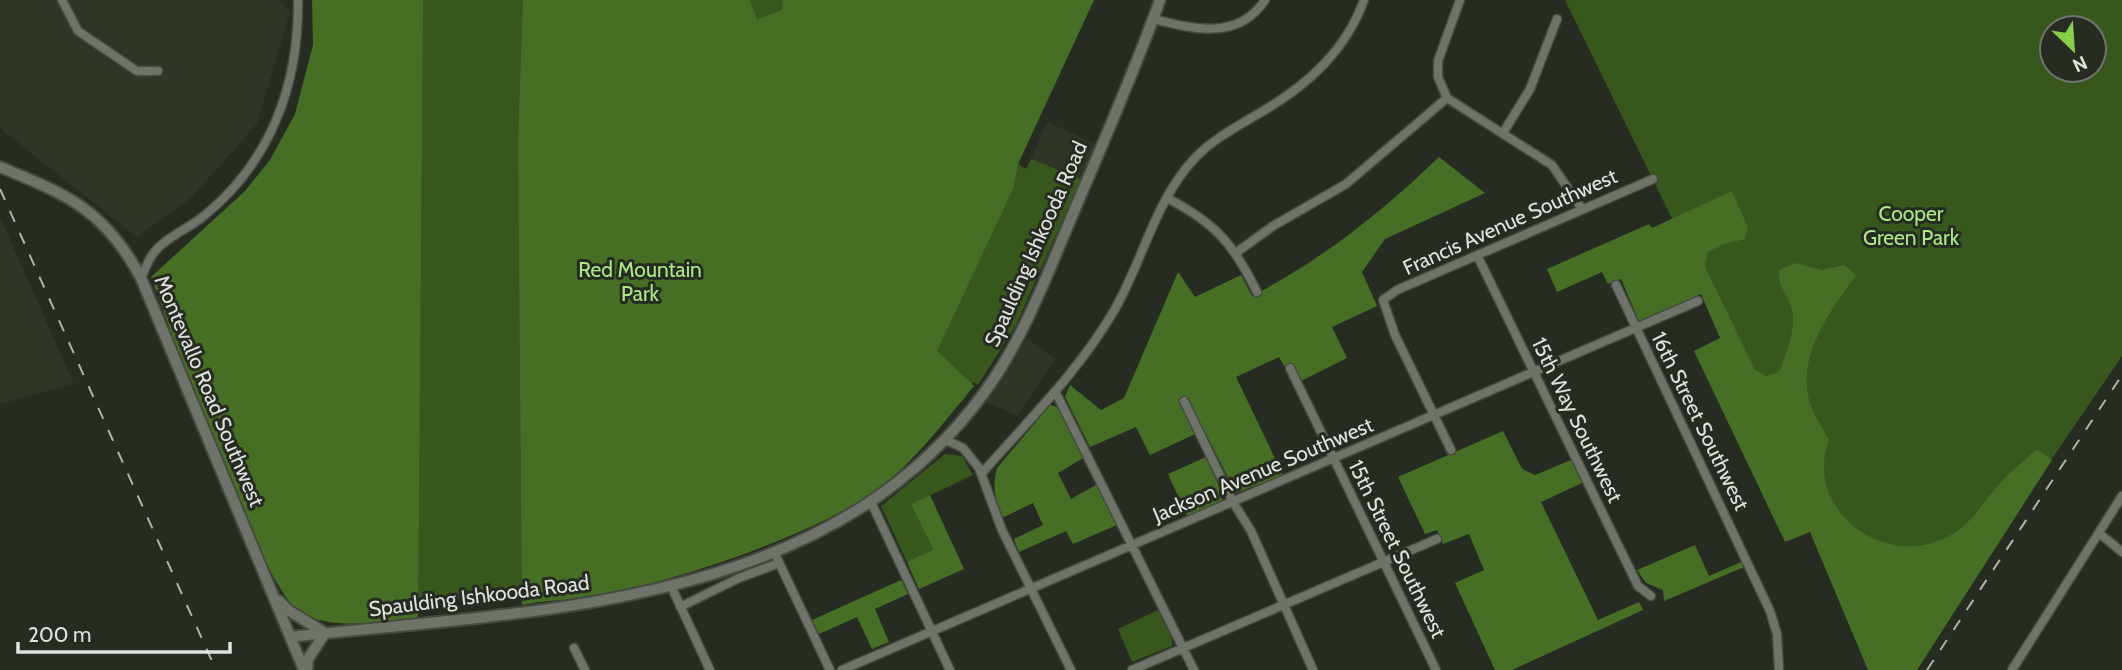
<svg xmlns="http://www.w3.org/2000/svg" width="2122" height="670" font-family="Cabin,sans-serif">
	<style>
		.built { fill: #2d3627 }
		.green { fill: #37571d; fill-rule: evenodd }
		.forest { fill: #466f25 }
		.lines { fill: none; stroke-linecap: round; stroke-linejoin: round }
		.street-casing { stroke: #464b42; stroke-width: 11 }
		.secondary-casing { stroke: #464b42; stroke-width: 14 }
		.street { stroke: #6e746a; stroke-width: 8 }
		.secondary { stroke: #6e746a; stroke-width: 10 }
		.rail { stroke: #afb3ac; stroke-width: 2; stroke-dasharray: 12 12; stroke-linecap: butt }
		.labels { text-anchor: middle; stroke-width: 6; stroke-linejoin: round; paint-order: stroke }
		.park-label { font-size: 21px; fill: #aee885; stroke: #272c23 }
		.street-label { font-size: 21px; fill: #dfe3dd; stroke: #272c23 }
	</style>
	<rect width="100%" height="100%" fill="#272c23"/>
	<path class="built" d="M 0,0 L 279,0 L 290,12 L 257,124 L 192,197 L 137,237 L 3,131 L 0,125 Z
		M 1047,122 L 1096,144 L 1081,179 L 1031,159 Z
		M 0,217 L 74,384 L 0,404 Z
		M 1027,338 L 1055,359 L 1018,416 L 986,402 Z"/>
	<path class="green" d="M 418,0 L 1091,0 L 1018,164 L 1026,169 L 1031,159 L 1081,179 L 1016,325 L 978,385 L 973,382 L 965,398 L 867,497 L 661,576 L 335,613 Z
		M 1565,0 L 2122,0 L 2122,356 L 1908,670 L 1893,670 ZM 2052,28 L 2094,28 L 2094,70 L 2052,70 Z
		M 945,454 L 962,456 L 973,475 L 912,504 L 933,551 L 907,562 L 881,506 Z
		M 1158,610 L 1172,638 L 1172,646 L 1132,662 L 1118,629 Z"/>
	<path class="forest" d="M 312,0 L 423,0 L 418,619 C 383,621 333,631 301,613 C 263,592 171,331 151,277 L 245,191 L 270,160 L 295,114 L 313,45 Z
		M 523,0 L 750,0 L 757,20 L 782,10 L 783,0 L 1094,0 L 1018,164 L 1013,189 L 937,351 L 974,386 C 941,425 910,469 866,497 C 800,539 689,576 612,593 C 583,600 551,599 522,605 L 518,143 Z
		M 1439,157 L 1485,193 L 1385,239 L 1362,272 L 1377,306 L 1332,327 L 1347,358 L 1301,381 L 1292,363 L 1284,366 L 1279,357 L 1236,377 L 1283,475 L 1236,493 L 1204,430 L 1150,455 L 1136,427 L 1090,447 L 1065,397 L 1070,385 L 1101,410 L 1124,398 L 1178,272 L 1195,297 L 1241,275 L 1252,296 C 1323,259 1382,212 1439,157 Z
		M 1732,191 L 1748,228 L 1745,239 L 1724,244 L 1708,252 L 1705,267 L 1755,370 L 1767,376 L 1779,372 C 1786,354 1798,326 1791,306 C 1785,289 1779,290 1779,270 L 1795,263 L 1822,270 L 1844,265 L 1856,275 C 1830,311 1794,359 1811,406 C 1815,417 1823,429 1829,440 C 1819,466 1824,493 1842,515 C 1870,547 1917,557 1954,533 C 1975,520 1985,499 2001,482 C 2012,470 2025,460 2037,449 L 2052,460 L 1917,670 L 1868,670 L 1810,532 L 1785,542 L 1694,351 L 1720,338 L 1701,294 L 1639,321 L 1621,279 L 1608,284 L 1602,272 L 1557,292 L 1547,269 L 1649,224 L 1652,228 Z
		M 1050,405 L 1057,407 L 1083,458 L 1058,473 L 1071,499 L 1096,485 L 1117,525 L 1073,544 L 1066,531 L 1019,552 L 1014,539 L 1043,525 L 1033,503 L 1002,518 C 995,500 992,487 997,468 Z
		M 1503,431 L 1522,469 L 1535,475 L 1571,460 L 1582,483 L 1541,502 L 1598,620 L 1639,602 L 1643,610 L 1512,670 L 1495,670 L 1455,583 L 1484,570 L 1469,534 L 1443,544 L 1437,530 L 1425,534 L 1398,477 Z
		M 1206,457 L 1223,495 L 1222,500 L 1187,516 L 1168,474 Z
		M 930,495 L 964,569 L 919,589 L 907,562 L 933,550 L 911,504 Z
		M 1695,545 L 1709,576 L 1741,562 L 1744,567 L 1664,601 L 1663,590 L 1646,583 L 1637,570 Z
		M 901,580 L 908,594 L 875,609 L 889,642 L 872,649 L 857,617 L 819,634 L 812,620 Z"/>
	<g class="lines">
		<g class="street-casing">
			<path id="street" d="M 62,0 L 78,31 L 137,71 L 158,71
				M 1460,0 L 1438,61 L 1438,77 L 1447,98 L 1552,165 L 1582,209
				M 1153,19 C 1193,29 1238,41 1265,0
				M 1503,133 L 1530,89 L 1557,19
				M 1167,198 C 1215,223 1233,243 1257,292
				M 1237,252 L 1273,226 L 1346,184 L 1447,98
				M 1477,255 L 1638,586 L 1651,596
				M 141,278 C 145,270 148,260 153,254 C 164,238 190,228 205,215 C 271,161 299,84 298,0
				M 1616,285 L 1770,611 L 1777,634 L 1779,670
				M 1290,368 L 1436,670
				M 1055,391 L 1194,670
				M 1184,401 L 1233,502 L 1251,531 L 1313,670
				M 946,440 L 963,448 L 979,468 L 1002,530 L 1071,670
				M 1451,450 L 1395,335 L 1383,300 L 1397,290 L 1653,179
				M 982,473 C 1028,421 1080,370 1115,309 C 1143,260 1155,201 1194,159 C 1214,138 1238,126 1263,111 C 1309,84 1346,50 1364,0
				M 871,502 L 950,670
				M 2099,533 L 2122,552
				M 774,552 L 830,670
				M 671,586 L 710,670
				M 680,607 L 739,578 L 779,563
				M 574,648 L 585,670
				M 842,670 L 1698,301
				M 1132,670 L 1437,539
				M 2012,670 L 2122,496"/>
		</g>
		<g class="secondary-casing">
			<path id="secondary" d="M 0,167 C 68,195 105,210 141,278 L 304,670
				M 279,601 L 288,610 L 325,633 L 308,659 L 307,670
				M 290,637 C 532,610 825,610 984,393 C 1023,340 1046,277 1072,216 C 1102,145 1134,73 1160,0"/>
		</g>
		<use href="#street" class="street"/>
		<use href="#secondary" class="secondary"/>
		<path class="rail" d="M 0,189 L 216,670
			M 1927,670 L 2122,375"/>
	</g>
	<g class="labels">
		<g class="park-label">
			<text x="1911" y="221">Cooper<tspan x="1911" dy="24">Green Park</tspan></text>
			<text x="640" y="277">Red Mountain<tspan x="640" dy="24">Park</tspan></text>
		</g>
		<g class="street-label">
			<text transform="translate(1510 222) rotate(-24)" y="7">Francis Avenue Southwest</text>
			<text transform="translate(1036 244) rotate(-66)" y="7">Spaulding Ishkooda Road</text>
			<text transform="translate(209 391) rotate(67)" y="7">Montevallo Road Southwest</text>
			<text transform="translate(1577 420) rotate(64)" y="7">15th Way Southwest</text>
			<text transform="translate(1700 421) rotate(64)" y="7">16th Street Southwest</text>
			<text transform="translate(1263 470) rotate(-23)" y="7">Jackson Avenue Southwest</text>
			<text transform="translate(1397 549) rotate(64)" y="7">15th Street Southwest</text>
			<text transform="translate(479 596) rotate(-7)" y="7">Spaulding Ishkooda Road</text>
		</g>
	</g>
	<g transform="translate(2073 49) rotate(155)"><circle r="33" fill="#272c23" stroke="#71756d" stroke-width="2"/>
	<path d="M0-5L12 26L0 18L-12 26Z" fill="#87cf4b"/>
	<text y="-10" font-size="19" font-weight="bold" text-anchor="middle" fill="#dfe3dd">N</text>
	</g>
	<path d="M18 642v10h212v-10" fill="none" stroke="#dfe3dd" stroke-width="3.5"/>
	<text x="28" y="642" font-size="21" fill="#dfe3dd" stroke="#272c23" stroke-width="5" paint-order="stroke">200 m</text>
</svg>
